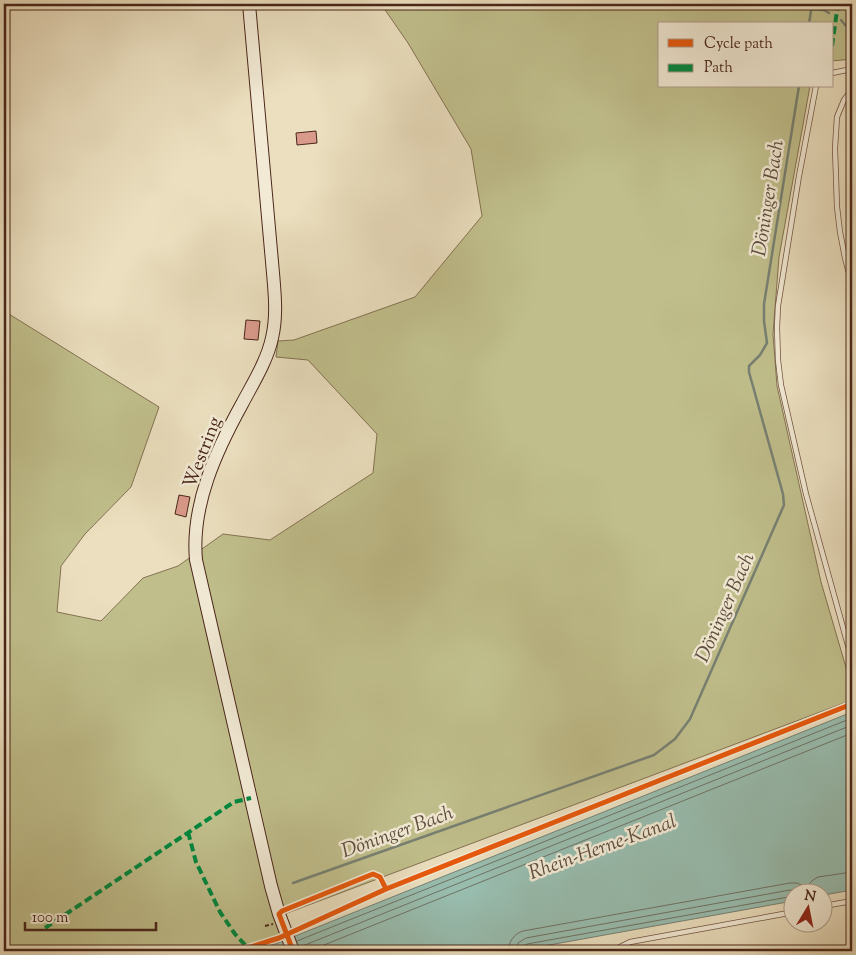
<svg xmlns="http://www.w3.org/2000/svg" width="856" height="955" font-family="'Sorts Mill Goudy',serif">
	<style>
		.green { fill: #c0bf8c; stroke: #847252 }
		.water { fill: #98bdaf; stroke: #788173 }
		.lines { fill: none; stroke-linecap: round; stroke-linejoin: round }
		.shore { stroke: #707264; stroke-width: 1 }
		.stream { stroke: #788173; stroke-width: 2.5 }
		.building { fill: #da9a8b; stroke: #492619 }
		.service-casing { stroke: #725442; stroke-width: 6 }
		.secondary-casing { stroke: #492619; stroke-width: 14 }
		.path { stroke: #492619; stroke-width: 2; stroke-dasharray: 4 2.5; stroke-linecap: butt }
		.service { stroke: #f2ead5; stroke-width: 4.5 }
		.secondary { stroke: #f2ead5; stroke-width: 12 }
		.quiet { stroke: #00873e; stroke-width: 4; stroke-dasharray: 8 4; stroke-linecap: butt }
		.cycleway-casing { stroke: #f2ead5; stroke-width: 8 }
		.cycleway { stroke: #e8590c; stroke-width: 5 }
		.labels { text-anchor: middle; stroke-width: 5; stroke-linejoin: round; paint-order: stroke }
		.street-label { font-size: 19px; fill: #492619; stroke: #f2ead5 }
		.water-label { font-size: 20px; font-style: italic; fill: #5d4c3e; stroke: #f2ead5 }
	</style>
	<rect width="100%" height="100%" fill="#ebdfbf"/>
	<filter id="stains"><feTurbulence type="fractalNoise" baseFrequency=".004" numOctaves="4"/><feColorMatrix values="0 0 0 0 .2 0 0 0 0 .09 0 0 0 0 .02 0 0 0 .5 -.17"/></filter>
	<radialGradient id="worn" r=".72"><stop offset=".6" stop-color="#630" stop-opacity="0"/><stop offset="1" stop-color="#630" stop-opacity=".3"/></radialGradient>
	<path class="green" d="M 381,4 L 852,4 L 852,59 L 832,61 L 832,24 L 660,24 L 660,86 L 810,86 L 779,257 L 773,334 L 777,386 L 821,582 L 852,688 L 852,700 L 274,918 L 283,940 L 255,951 L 4,951 L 4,311 L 159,407 L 131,487 L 85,534 L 61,566 L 57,612 L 101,621 L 143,578 L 178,566 L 223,534 L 270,540 L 373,473 L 377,434 L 308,360 L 276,357 L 278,341 L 294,340 L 415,297 L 482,216 L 471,149 L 408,43 Z"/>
	<path class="water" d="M 852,712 L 852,890 L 824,895 L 824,892 L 794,892 L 793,901 L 516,951 L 258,951 Z"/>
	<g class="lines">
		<path class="shore" d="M 297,941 L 852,718
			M 300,947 L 852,725
			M 309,951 L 852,733
			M 508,951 C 509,941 514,934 523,931 L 790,883 L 797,883 L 806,887 L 813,880 L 818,877 L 852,872
			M 516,951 L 518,943 L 526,938 L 790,890 L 795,890 L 800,892
			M 522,951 L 523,947 L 527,944 L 794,896"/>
		<path class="stream" d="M 812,9 L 824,10 L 829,13
			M 841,20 L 846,26 L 852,28
			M 809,24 L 812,4
			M 293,883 L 654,755 L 675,739 L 690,719 L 784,505 L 783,494 L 749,372 L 749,366 L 760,355 L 767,343 L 764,321 L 764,304 L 799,86"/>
	</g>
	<path class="building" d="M 316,131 L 317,143 L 297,145 L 296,133 Z
		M 246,320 L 260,321 L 258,340 L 244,339 Z
		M 179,495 L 190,497 L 186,517 L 175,514 Z"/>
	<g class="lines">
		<g class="service-casing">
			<path id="service" d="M 832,73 L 852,69
				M 816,86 L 799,176 L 778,306 L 777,327 L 778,360 L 781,385 L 806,494 L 852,660
				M 852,89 L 844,100 L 837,117 L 835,148 L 837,207 L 840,232 L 845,258 L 852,285
				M 824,906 L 852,901
				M 612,951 L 630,942 L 794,912"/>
		</g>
		<g class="secondary-casing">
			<path id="secondary" d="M 249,4 L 273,273 C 275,295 277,317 272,338 C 267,361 253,383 242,404 C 216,451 191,505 196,560 L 271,886 L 279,914 L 293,951"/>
		</g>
		<path class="path" d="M 265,926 L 273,924"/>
		<use href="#service" class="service"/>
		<use href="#secondary" class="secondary"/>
		<path class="quiet" d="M 832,46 L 838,4
			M 188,832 L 196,862 L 220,912 L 235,934 L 248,948
			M 45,928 L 234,802 L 251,798"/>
		<g class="cycleway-casing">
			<path id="cycleway" d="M 238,951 L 279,938 L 386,889 L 852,704
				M 293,951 L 279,914 L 282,911 L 373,874 L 380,877 L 386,889"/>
		</g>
		<use href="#cycleway" class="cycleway"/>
	</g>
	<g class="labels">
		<g class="street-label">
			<text transform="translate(201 452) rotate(-69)" y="7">Westring</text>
		</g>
		<g class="water-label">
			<text transform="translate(767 198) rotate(-81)" y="7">Döninger Bach</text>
			<text transform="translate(724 607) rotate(-66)" y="7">Döninger Bach</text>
			<text transform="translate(397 831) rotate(-20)" y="7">Döninger Bach</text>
			<text transform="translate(602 846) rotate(-20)" y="7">Rhein-Herne-Kanal</text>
		</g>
	</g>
	<rect width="856" height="955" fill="none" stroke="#ebdfbf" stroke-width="20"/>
	<rect x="5" y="5" width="846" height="945" fill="none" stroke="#492619" stroke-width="2.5"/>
	<rect x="10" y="10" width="836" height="935" fill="none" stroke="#492619"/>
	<rect x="658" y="22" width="175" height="65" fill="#f2ead5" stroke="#ae9c8a"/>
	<rect x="668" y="39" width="25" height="8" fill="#e8590c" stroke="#ae9c8a"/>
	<text x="704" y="48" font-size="15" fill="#492619">Cycle path</text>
	<rect x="668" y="64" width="25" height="8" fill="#00873e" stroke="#ae9c8a"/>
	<text x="704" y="72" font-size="15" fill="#492619">Path</text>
	<g transform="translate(808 908) rotate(10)"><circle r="24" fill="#f2ead5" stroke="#ae9c8a"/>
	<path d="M0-4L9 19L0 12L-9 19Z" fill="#8f2418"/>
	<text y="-8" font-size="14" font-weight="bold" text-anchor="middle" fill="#492619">N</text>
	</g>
	<path d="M25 922v8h131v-8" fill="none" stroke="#492619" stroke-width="2.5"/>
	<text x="32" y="922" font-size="15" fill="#492619" stroke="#f2ead5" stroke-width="4" paint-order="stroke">100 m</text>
	<rect width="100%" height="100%" filter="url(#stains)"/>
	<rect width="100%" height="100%" fill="url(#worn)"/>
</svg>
